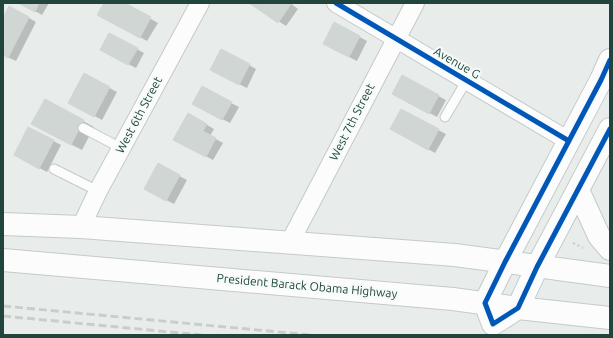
<svg xmlns="http://www.w3.org/2000/svg" width="613" height="338" font-family="Ubuntu,sans-serif">
	<style>
		.shadow { fill: #0003 }
		.building { fill: #cfd6d4; stroke: #d0d6d4 }
		.lines { fill: none; stroke-linecap: round; stroke-linejoin: round }
		.service-casing { stroke: #c4cac8; stroke-width: 11 }
		.minor-casing { stroke: #c4cac8; stroke-width: 20 }
		.secondary-casing { stroke: #c3cbc8; stroke-width: 24 }
		.path { stroke: #c6cfcd; stroke-width: 2.5; stroke-dasharray: 2 3; stroke-linecap: butt }
		.service { stroke: #fcfcfc; stroke-width: 9 }
		.minor { stroke: #fcfcfc; stroke-width: 18 }
		.secondary { stroke: #fcfcfc; stroke-width: 22 }
		.rail { stroke: #c9cdcc; stroke-width: 3; stroke-dasharray: 8 4; stroke-linecap: butt }
		.cycleway-casing { stroke: #f6fbf9; stroke-width: 8 }
		.cycleway { stroke: #0057b8; stroke-width: 5 }
		.labels { text-anchor: middle; stroke-width: 4; stroke-linejoin: round; paint-order: stroke }
		.street-label { font-size: 12px; fill: #21453c; stroke: #f6fbf9 }
	</style>
	<rect width="100%" height="100%" fill="#e8edeb"/>
	<path class="shadow" d="M 20,3 L 49,3 L 42,15 Z
		M 105,3 L 123,3 L 158,23 L 147,41 L 99,14 Z
		M 251,3 L 290,3 L 298,9 L 286,26 Z
		M 10,7 L 36,22 L 16,61 L 3,55 L 3,20 Z
		M 334,23 L 367,41 L 357,61 L 331,48 Z
		M 137,49 L 144,53 L 136,68 L 109,54 Z
		M 249,65 L 256,69 L 247,88 L 219,74 Z
		M 84,74 L 117,92 L 102,120 L 69,102 Z
		M 402,77 L 446,100 L 437,117 L 401,98 Z
		M 45,100 L 94,127 L 82,150 L 43,130 Z
		M 231,103 L 239,107 L 230,123 L 201,108 Z
		M 188,114 L 214,129 L 210,136 L 223,143 L 213,160 L 182,143 Z
		M 29,128 L 61,145 L 47,172 L 22,159 Z
		M 438,130 L 446,134 L 435,153 L 399,133 Z
		M 158,165 L 187,180 L 174,204 L 145,189 Z"/>
	<path class="building" d="M 18,3 L 39,3 L 35,12 Z
		M 104,3 L 125,3 L 151,17 L 140,38 L 97,15 Z
		M 249,3 L 291,3 L 291,4 L 278,23 Z
		M 9,6 L 29,17 L 8,58 L 3,55 L 3,18 Z
		M 334,22 L 360,36 L 349,57 L 323,44 Z
		M 109,33 L 138,48 L 128,65 L 100,50 Z
		M 221,49 L 250,64 L 239,85 L 210,70 Z
		M 84,73 L 110,87 L 94,117 L 68,103 Z
		M 402,75 L 439,95 L 429,114 L 392,94 Z
		M 202,86 L 232,102 L 222,120 L 192,104 Z
		M 45,99 L 84,120 L 71,145 L 31,124 Z
		M 401,109 L 439,129 L 428,150 L 390,129 Z
		M 188,113 L 207,124 L 203,131 L 216,138 L 206,157 L 173,140 Z
		M 28,127 L 54,140 L 39,169 L 14,155 Z
		M 158,163 L 180,175 L 166,201 L 144,189 Z"/>
	<g class="lines">
		<g class="service-casing">
			<path id="service" d="M 445,117 L 467,80
				M 83,128 L 121,148
				M 54,169 L 98,191"/>
		</g>
		<g class="minor-casing">
			<path id="minor" d="M 336,3 L 569,141
				M 81,227 L 98,191 L 200,3
				M 290,242 L 415,3"/>
		</g>
		<g class="secondary-casing">
			<path id="secondary" d="M 610,60 L 601,80 L 505,262 L 485,303 L 493,324 L 518,308 L 537,267 L 610,129
				M 578,190 L 599,236 L 610,249
				M 3,224 L 81,227 L 455,255 L 610,276
				M 3,260 L 453,299 L 518,308 L 610,318"/>
		</g>
		<path class="path" d="M 573,243 L 583,248"/>
		<use href="#service" class="service"/>
		<use href="#minor" class="minor"/>
		<use href="#secondary" class="secondary"/>
		<path class="rail" d="M 3,306 L 311,335
			M 3,316 L 201,335"/>
		<g class="cycleway-casing">
			<path id="cycleway" d="M 336,3 L 569,141
				M 610,60 L 601,80 L 505,262 L 485,303 L 493,324 L 518,308 L 537,267 L 610,129"/>
		</g>
		<use href="#cycleway" class="cycleway"/>
	</g>
	<g class="labels">
		<g class="street-label">
			<text transform="translate(457 63) rotate(30)" y="4">Avenue G</text>
			<text transform="translate(139 115) rotate(-62)" y="4">West 6th Street</text>
			<text transform="translate(352 122) rotate(-63)" y="4">West 7th Street</text>
			<text transform="translate(307 286) rotate(5)" y="4">President Barack Obama Highway</text>
		</g>
	</g>
	<rect width="613" height="338" fill="none" stroke="#21453c" stroke-width="8"/>
</svg>
